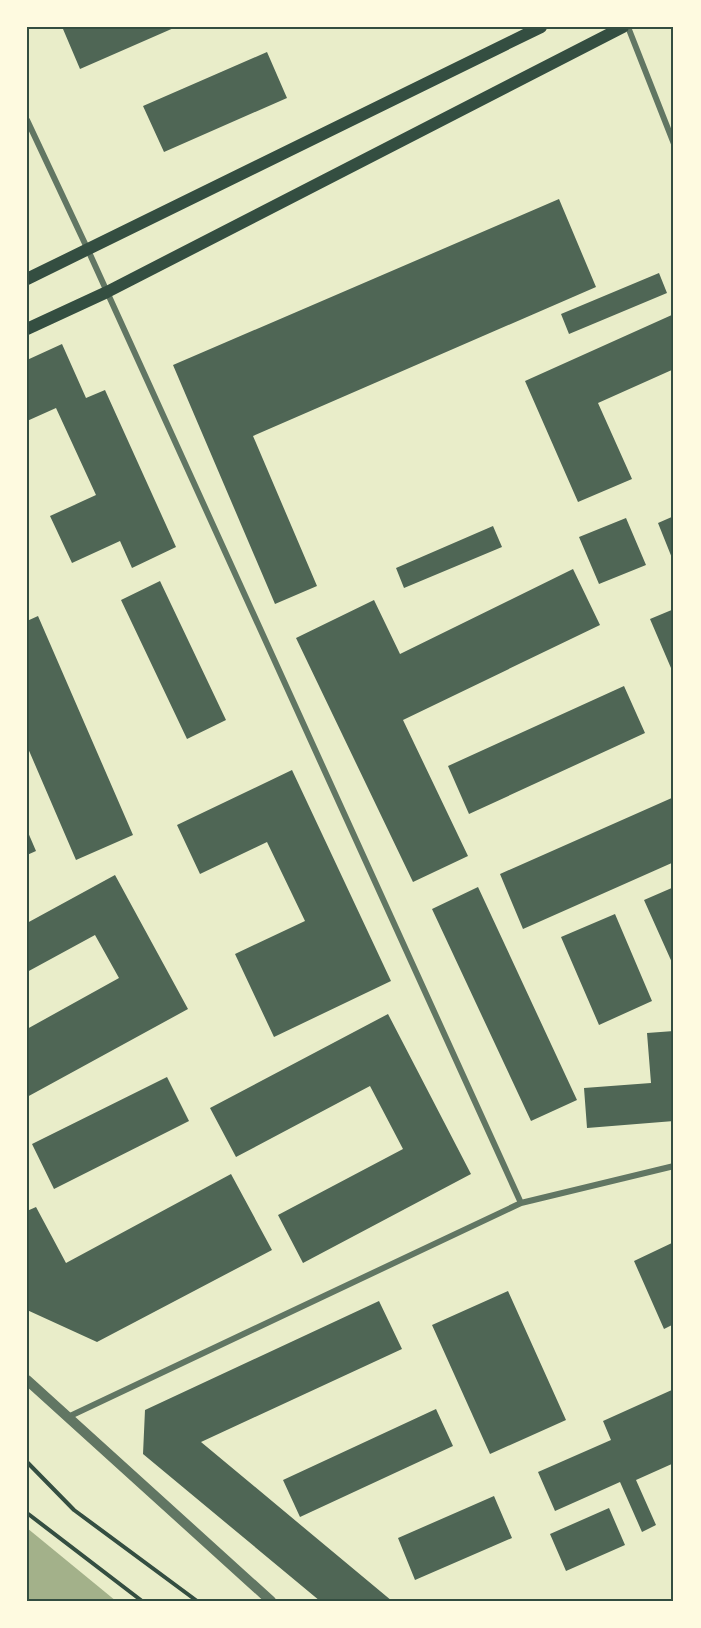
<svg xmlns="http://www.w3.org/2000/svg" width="701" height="1628" font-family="Signika,sans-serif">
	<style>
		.water { fill: #a3b18a }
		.building { fill: #4f6655 }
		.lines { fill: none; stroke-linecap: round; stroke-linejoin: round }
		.path { stroke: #344e41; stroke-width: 4 }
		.minor { stroke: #617663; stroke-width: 6 }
		.tertiary { stroke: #617663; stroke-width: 10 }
		.secondary { stroke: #344e41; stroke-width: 12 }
		.neatline { fill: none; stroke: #344e41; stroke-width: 2 }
	</style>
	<rect width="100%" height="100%" fill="#e9edc9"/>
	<path class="water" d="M 27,1528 L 116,1601 L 27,1601 Z"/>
	<path class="building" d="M 68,27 L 176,27 L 80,69 L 63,29 Z
		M 267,52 L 287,98 L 164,152 L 143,106 Z
		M 559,199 L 596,287 L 253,436 L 317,586 L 275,604 L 173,365 Z
		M 659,273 L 667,293 L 569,334 L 561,314 Z
		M 674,314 L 674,369 L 598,403 L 632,479 L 578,502 L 525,381 Z
		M 62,344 L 86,398 L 105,390 L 176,547 L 132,568 L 120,541 L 72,563 L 50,516 L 96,495 L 56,408 L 27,421 L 27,360 Z
		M 674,516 L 674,563 L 658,523 Z
		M 626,518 L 646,565 L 599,584 L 579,537 Z
		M 493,526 L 502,547 L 404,588 L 396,568 Z
		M 573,569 L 600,625 L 403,720 L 468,856 L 413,882 L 296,638 L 374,600 L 400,654 Z
		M 160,581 L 226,720 L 187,739 L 121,600 Z
		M 674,609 L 674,675 L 650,619 Z
		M 38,616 L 133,835 L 76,860 L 27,746 L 27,621 Z
		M 624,686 L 645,733 L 469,814 L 448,766 Z
		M 292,770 L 391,981 L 274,1037 L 235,954 L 305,921 L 267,842 L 200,874 L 177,825 Z
		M 674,797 L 674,862 L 523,929 L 500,874 Z
		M 27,830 L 36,851 L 27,855 Z
		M 115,875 L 188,1009 L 27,1097 L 27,1029 L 119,978 L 95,935 L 27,972 L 27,923 Z
		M 478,887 L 577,1100 L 531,1121 L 432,909 Z
		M 674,887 L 674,967 L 644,900 Z
		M 615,914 L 652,1001 L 599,1025 L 561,937 Z
		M 388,1014 L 471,1174 L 303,1263 L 278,1215 L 403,1149 L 370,1086 L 236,1157 L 210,1108 Z
		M 674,1031 L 674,1121 L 587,1128 L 584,1088 L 651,1083 L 647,1033 Z
		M 167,1077 L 189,1121 L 54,1189 L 32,1144 Z
		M 231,1174 L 272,1250 L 97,1342 L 27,1310 L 27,1211 L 36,1207 L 66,1263 Z
		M 674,1242 L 674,1324 L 664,1329 L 634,1261 Z
		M 508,1291 L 566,1420 L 490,1454 L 432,1325 Z
		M 379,1301 L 402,1349 L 201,1442 L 392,1601 L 320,1601 L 143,1454 L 145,1410 Z
		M 674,1389 L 674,1463 L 636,1480 L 656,1525 L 642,1532 L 620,1482 L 555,1511 L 538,1472 L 611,1440 L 603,1421 Z
		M 436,1409 L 453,1446 L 300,1517 L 283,1480 Z
		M 494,1496 L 512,1538 L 415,1580 L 398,1538 Z
		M 609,1508 L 625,1545 L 566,1571 L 550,1534 Z"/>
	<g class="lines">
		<path class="path" d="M 27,1462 L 74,1510 L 197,1601
			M 27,1513 L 142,1601"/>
		<path class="minor" d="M 628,27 L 674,144
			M 27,120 L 88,250 L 521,1203
			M 68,1417 L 521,1203 L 674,1166"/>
		<path class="tertiary" d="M 27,1380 L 271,1601"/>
		<path class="secondary" d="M 27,279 L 541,27
			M 27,329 L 107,292 L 623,27"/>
	</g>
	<rect width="701" height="1628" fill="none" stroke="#fefae0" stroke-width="57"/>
	<rect x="28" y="28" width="644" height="1572" class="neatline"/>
</svg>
